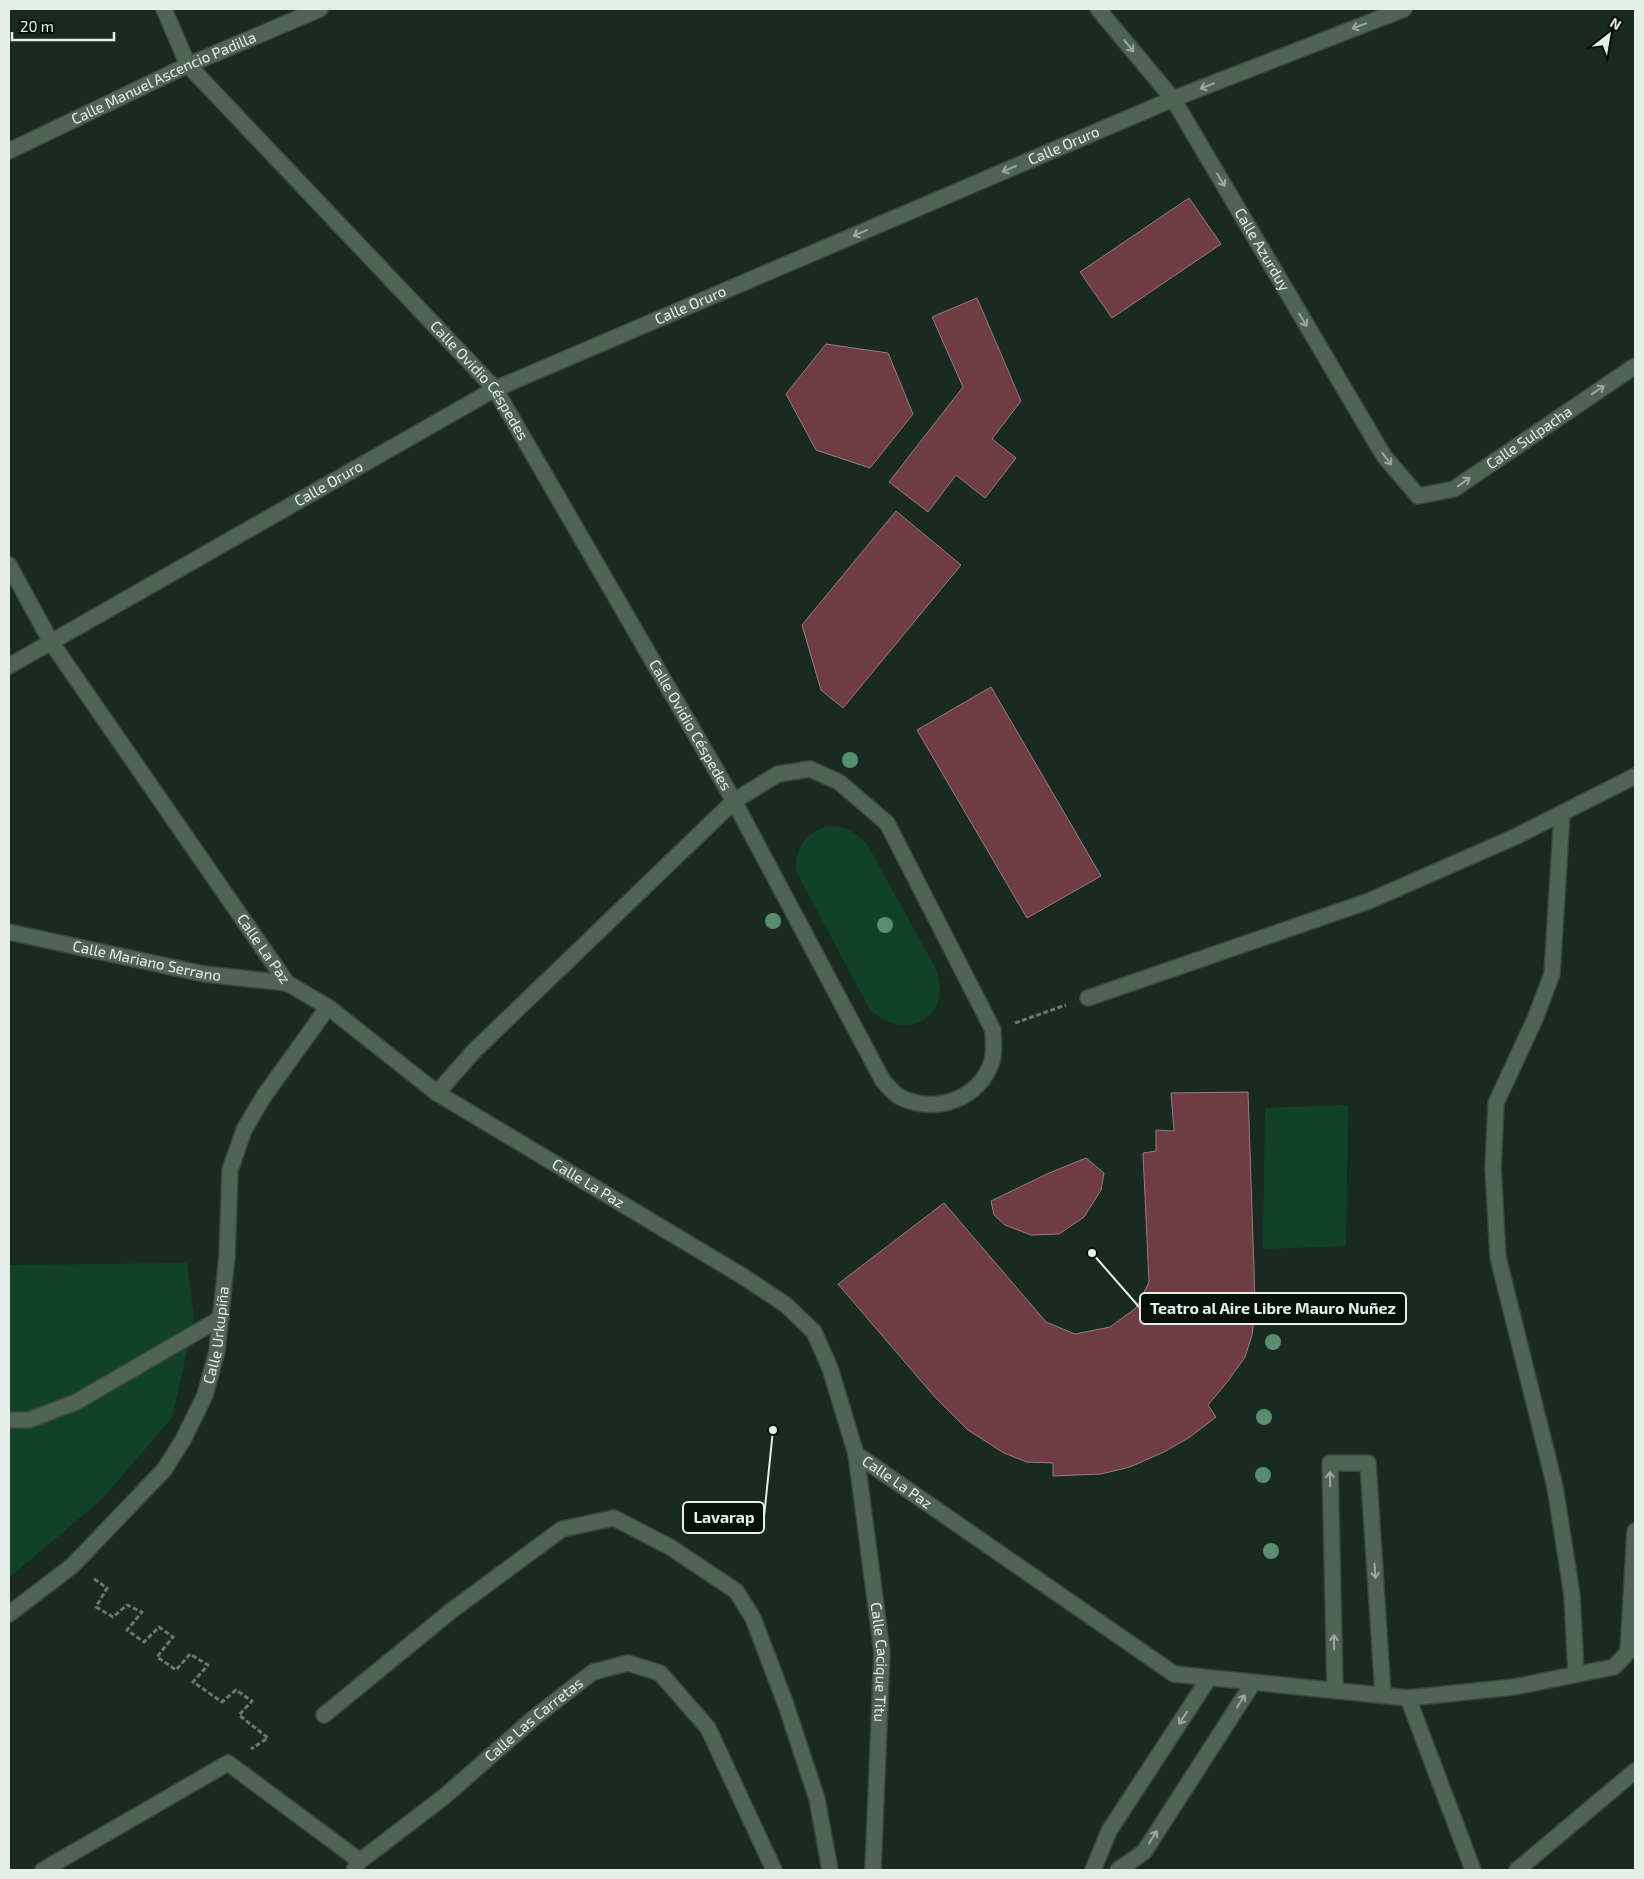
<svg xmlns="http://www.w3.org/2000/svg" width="1644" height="1879" font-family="'Exo 2',sans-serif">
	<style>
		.green { fill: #12412a }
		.building { fill: #703c43; stroke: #967d7f }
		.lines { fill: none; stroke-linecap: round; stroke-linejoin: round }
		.minor-casing { stroke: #39483f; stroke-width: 18 }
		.path { stroke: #68786f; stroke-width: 3; stroke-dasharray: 5 2.5; stroke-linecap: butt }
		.minor { stroke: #4f6357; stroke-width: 15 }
		.tree { fill: #598d70 }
		.oneway { stroke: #99a9a0 }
		.labels { text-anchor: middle; stroke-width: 4.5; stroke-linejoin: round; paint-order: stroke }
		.street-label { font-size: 15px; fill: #e3efe8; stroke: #09110d }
		.leader { fill: none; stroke: #e3efe8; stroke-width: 2 }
		.callout-dot { fill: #e3efe8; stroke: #09110d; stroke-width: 2 }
		.callout { fill: #09110d; stroke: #e3efe8; stroke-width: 2 }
		.callout-label { font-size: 16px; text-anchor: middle; font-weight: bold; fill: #e3efe8 }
	</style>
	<rect width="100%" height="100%" fill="#192b21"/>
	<path class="green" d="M 827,826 C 845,826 854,831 867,844 L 935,967 C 955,1016 906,1046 869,1008 L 796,871 C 796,847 805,834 827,826 Z
		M 1348,1105 L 1346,1246 L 1263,1249 L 1265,1108 Z
		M 187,1263 L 194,1319 L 172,1418 L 101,1500 L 9,1578 L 9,1265 Z"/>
	<path class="building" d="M 1189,198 L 1221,244 L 1112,318 L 1080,272 Z
		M 977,298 L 1021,401 L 992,439 L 1016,458 L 985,498 L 956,475 L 928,512 L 889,482 L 963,387 L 932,317 Z
		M 826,344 L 888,353 L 913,414 L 870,468 L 816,450 L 786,394 Z
		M 896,511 L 961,565 L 843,708 L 821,690 L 802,625 Z
		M 991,687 L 1101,876 L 1027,918 L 917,730 Z
		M 1248,1092 L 1254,1270 L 1255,1313 L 1252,1335 L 1245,1357 L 1228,1381 L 1208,1405 L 1216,1417 L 1190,1437 L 1164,1452 L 1130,1467 L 1101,1474 L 1053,1476 L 1053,1463 L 1027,1462 L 1004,1453 L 968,1430 L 934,1396 L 838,1284 L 944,1203 L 1046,1322 L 1075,1334 L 1110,1327 L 1136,1308 L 1149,1282 L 1143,1153 L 1156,1151 L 1156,1130 L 1174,1131 L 1171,1093 Z
		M 1086,1158 L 1104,1173 L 1101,1190 L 1084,1217 L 1059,1234 L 1031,1235 L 1005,1225 L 994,1215 L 991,1201 L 1049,1173 Z"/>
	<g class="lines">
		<g class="minor-casing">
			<g id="minor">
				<path id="s1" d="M 164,9 L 188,65 L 495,389 L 734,801 L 883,1081 C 888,1086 894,1094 900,1097 C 935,1115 980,1099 992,1061 C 995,1052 993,1039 993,1030 L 887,823 L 839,782 L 810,769 L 778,774 L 734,801 L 474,1051 L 437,1093"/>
				<path id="s2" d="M 1098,9 L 1173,99 L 1384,456 L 1418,496 L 1454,489 L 1635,366"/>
				<path id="s3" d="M 9,151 L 188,65 L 320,9"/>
				<path id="s4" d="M 9,565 L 51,642 L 287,983 L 328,1007 L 437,1093 L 744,1277 L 786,1305 L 814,1332 L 830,1368 L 856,1454 L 882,1652 L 873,1870"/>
				<path id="s5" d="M 9,666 L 495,389 L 1173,99 L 1404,9"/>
				<path d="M 1562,813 L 1552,974 L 1535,1019 L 1496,1103 L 1493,1168 L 1498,1257 L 1555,1487 L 1572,1595 L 1576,1673"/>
				<path id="s6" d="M 9,932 L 204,974 L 287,983"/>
				<path d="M 1088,998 L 1369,901 L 1517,836 L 1635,776"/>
				<path d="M 9,1420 L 29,1420 L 76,1402 L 221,1318"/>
				<path id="s7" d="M 856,1454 L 1174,1674 L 1408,1698 L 1514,1687 L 1614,1667 L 1628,1652 L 1635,1531"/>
				<path id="s8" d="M 9,1614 L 72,1566 L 164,1470 L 183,1440 L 205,1395 L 217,1351 L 227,1256 L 230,1170 L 244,1130 L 264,1096 L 328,1007"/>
				<path d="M 1335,1690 L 1330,1463 L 1368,1463 L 1383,1695"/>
				<path d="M 1408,1698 L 1473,1870"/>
				<path d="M 324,1715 L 451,1611 L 562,1529 L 614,1518 L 670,1547 L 736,1591 L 753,1618 L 786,1705 L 817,1799 L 830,1870"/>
				<path d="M 43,1870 L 228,1763 L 360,1861"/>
				<path id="s9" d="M 354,1870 L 360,1861 L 445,1796 L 535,1717 L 593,1672 L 628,1663 L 660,1673 L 708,1728 L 774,1870"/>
				<path d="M 1093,1870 L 1109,1831 L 1209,1678"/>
				<path d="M 1118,1870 L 1144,1852 L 1253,1683"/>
				<path d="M 1517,1870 L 1635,1771"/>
			</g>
		</g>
		<path class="path" d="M 1015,1023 L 1066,1005
			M 94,1579 L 107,1588 L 96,1607 L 113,1617 L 127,1605 L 142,1612 L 127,1630 L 144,1642 L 159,1627 L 173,1637 L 157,1657 L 176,1670 L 190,1654 L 208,1665 L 193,1682 L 222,1702 L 236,1690 L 252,1701 L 239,1715 L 268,1738 L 251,1749"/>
		<use href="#minor" class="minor"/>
	</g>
	<g class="tree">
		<circle cx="850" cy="760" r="8"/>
		<circle cx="773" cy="921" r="8"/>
		<circle cx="885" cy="925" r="8"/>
		<circle cx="1273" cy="1342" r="8"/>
		<circle cx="1264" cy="1417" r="8"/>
		<circle cx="1263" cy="1475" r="8"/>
		<circle cx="1271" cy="1551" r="8"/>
	</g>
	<defs><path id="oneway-shaft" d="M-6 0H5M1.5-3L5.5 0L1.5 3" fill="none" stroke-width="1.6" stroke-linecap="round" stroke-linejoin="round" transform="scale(1.25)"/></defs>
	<g class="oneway">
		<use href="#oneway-shaft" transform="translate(1359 26) rotate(159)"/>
		<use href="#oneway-shaft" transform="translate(1129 46) rotate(51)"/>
		<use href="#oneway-shaft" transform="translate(1207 86) rotate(159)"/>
		<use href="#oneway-shaft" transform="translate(1009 169) rotate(157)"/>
		<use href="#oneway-shaft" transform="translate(1221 180) rotate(59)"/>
		<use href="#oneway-shaft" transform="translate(860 233) rotate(157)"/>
		<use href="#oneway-shaft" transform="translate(1303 320) rotate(59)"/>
		<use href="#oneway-shaft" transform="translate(1598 390) rotate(-34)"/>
		<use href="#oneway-shaft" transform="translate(1387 459) rotate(52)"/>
		<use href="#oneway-shaft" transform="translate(1464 482) rotate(-35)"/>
		<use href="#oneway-shaft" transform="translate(1330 1479) rotate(-91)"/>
		<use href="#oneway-shaft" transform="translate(1375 1571) rotate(86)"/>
		<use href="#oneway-shaft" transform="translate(1334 1642) rotate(-91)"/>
		<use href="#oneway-shaft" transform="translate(1241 1701) rotate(-57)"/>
		<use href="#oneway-shaft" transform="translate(1183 1718) rotate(123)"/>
		<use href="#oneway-shaft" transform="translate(1153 1837) rotate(-57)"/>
	</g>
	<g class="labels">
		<g class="street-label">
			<text dy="5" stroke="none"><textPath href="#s3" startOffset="171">Calle Manuel Ascencio Padilla</textPath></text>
			<text dy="5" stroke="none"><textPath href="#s5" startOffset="1178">Calle Oruro</textPath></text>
			<text dy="5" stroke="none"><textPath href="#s2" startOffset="292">Calle Azurduy</textPath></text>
			<text dy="5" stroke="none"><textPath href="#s5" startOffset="772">Calle Oruro</textPath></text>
			<text dy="5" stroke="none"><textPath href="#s1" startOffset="491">Calle Ovidio Céspedes</textPath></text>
			<text dy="5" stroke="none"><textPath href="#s2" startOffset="712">Calle Sulpacha</textPath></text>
			<text dy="5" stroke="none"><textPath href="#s5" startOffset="368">Calle Oruro</textPath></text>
			<text dy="5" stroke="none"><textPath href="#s1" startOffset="896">Calle Ovidio Céspedes</textPath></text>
			<text dy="5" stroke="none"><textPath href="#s4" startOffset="461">Calle La Paz</textPath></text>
			<text dy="5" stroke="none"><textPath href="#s6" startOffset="141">Calle Mariano Serrano</textPath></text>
			<text dy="5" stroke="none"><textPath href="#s4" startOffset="865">Calle La Paz</textPath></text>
			<text dy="5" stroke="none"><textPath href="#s8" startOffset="359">Calle Urkupiña</textPath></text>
			<text dy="5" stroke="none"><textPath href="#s7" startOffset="50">Calle La Paz</textPath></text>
			<text dy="5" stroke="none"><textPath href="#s4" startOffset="1475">Calle Cacique Titu</textPath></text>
			<text dy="5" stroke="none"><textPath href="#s9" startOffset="235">Calle Las Carretas</textPath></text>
		</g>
	</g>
	<path class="leader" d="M1092 1253L1140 1308M773 1430L764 1517"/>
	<g class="callout-dot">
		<circle cx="1092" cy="1253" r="5"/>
		<circle cx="773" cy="1430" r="5"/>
	</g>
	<g class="callout">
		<rect x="1140" y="1293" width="266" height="31" rx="5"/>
		<rect x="683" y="1502" width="81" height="31" rx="5"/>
	</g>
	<g class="callout-label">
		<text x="1273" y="1314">Teatro al Aire Libre Mauro Nuñez</text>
		<text x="724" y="1523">Lavarap</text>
	</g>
	<rect width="1644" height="1879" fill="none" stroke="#e3efe8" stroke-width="20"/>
	<g transform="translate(1609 35) rotate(31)" stroke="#09110d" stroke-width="4" paint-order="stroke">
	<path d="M0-4L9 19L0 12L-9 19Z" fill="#e3efe8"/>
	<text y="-8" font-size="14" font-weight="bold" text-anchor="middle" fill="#e3efe8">N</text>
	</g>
	<path d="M12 32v8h102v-8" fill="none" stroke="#e3efe8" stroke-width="2.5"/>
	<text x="20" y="32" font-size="15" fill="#e3efe8" stroke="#09110d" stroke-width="4" paint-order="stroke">20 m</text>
</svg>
